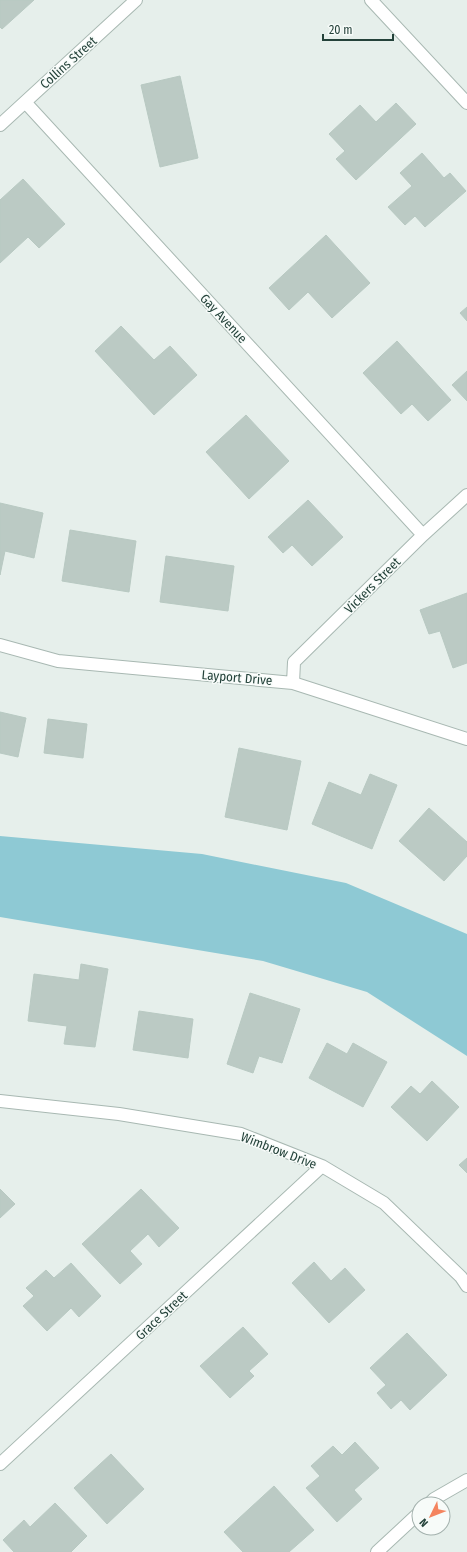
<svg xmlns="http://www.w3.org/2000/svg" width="467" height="1552" font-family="'Fira Sans Condensed',sans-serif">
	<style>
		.water { fill: #8ec9d4 }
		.building { fill: #bbcac4; stroke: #b8c9c2 }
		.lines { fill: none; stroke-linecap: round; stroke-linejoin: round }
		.street-casing { stroke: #a8b8b2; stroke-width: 14 }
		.street { stroke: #fff; stroke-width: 12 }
		.labels { text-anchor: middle; stroke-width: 3; stroke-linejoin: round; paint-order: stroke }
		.street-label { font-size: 13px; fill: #24423a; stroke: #f7fbf9 }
	</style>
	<rect width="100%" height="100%" fill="#e6efeb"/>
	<path class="water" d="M 0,836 L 202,854 L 346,883 L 467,934 L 467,1056 L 367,992 L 263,961 L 0,917 Z"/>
	<path class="building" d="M 0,0 L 34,0 L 2,29 L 0,27 Z
		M 180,76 L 198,158 L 160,167 L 141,85 Z
		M 396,103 L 416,124 L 356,180 L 336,159 L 345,151 L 329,134 L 360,105 L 376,122 Z
		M 422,153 L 444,178 L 450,173 L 466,191 L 425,227 L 415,216 L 405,225 L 388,207 L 412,186 L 400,173 Z
		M 23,179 L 65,224 L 39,248 L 28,237 L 0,263 L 0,200 Z
		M 326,235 L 370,283 L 332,318 L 308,292 L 289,310 L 269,288 Z
		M 467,307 L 467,321 L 460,313 Z
		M 121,326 L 154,360 L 170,346 L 197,375 L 154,415 L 95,351 Z
		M 397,341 L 451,400 L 428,421 L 412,404 L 401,414 L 363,373 Z
		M 467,371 L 467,401 L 452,385 Z
		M 246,415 L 289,461 L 249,499 L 206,452 Z
		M 308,500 L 343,537 L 312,566 L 292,545 L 283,553 L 268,537 Z
		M 0,503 L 43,513 L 34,558 L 5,551 L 0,575 Z
		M 70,530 L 136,541 L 129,592 L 62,581 Z
		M 166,556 L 234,566 L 228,611 L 160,602 Z
		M 467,593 L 467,663 L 453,668 L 440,631 L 429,634 L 420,610 Z
		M 0,712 L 26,718 L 18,757 L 0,753 Z
		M 48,719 L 87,724 L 83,758 L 44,753 Z
		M 239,748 L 301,761 L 287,830 L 225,817 Z
		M 370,774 L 397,785 L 372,849 L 312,824 L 329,782 L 361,795 Z
		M 429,808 L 467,842 L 467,856 L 444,881 L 399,841 Z
		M 81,964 L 108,969 L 95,1047 L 64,1044 L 67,1026 L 28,1021 L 34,974 L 79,980 Z
		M 250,993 L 300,1009 L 282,1063 L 259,1056 L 253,1073 L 227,1064 Z
		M 139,1011 L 193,1019 L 188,1058 L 133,1050 Z
		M 327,1043 L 347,1054 L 353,1043 L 387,1062 L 363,1107 L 309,1078 Z
		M 432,1081 L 459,1107 L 427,1141 L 391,1107 L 411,1086 L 420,1094 Z
		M 467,1158 L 467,1173 L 459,1165 Z
		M 0,1189 L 15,1204 L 0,1218 Z
		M 141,1189 L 179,1228 L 159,1247 L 148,1234 L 130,1251 L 142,1264 L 120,1284 L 82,1244 Z
		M 314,1262 L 331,1281 L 345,1268 L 365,1290 L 329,1323 L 292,1283 Z
		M 71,1263 L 101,1296 L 79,1317 L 71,1308 L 47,1331 L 23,1306 L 34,1296 L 26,1288 L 46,1270 L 54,1278 Z
		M 243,1327 L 268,1354 L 249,1371 L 254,1376 L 230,1398 L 200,1366 Z
		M 407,1333 L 447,1375 L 410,1410 L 401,1400 L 391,1409 L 377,1393 L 386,1385 L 370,1368 Z
		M 355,1442 L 379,1468 L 354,1490 L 362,1499 L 337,1522 L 306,1488 L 320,1476 L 311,1466 L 333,1446 L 342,1455 Z
		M 111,1454 L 144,1489 L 107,1524 L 74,1488 Z
		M 274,1486 L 314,1530 L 289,1552 L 243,1552 L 224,1532 Z
		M 55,1503 L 87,1536 L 71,1552 L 14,1552 L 3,1540 L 24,1520 L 30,1527 Z"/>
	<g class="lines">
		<g class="street-casing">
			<path id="street" d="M 371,0 L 467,103
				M 25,102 L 423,535
				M 0,125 L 136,0
				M 0,645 L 58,661 L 293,683 L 467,739
				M 293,683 L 294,662 L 423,535 L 467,495
				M 0,1101 L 119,1114 L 241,1134 L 322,1166 L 384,1203 L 461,1277 L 467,1286
				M 0,1464 L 322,1166
				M 429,1504 L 434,1499 L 467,1480
				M 377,1552 L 419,1513"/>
		</g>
		<use href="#street" class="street"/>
	</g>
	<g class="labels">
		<g class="street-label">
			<text transform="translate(68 62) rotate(-42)" y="5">Collins Street</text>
			<text transform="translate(224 318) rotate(47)" y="5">Gay Avenue</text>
			<text transform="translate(372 585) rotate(-45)" y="5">Vickers Street</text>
			<text transform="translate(237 677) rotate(5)" y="5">Layport Drive</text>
			<text transform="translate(279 1150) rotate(21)" y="5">Wimbrow Drive</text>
			<text transform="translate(161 1315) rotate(-43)" y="5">Grace Street</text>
		</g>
	</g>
	<g transform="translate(431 1516) rotate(227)"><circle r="19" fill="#f7fbf9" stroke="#a3b1ad"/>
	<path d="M0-3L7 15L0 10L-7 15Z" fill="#f4845f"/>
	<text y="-6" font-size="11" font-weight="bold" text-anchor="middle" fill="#24423a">N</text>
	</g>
	<path d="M323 34v6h70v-6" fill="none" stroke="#24423a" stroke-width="2"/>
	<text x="329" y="34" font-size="12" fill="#24423a" stroke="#f7fbf9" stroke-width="3" paint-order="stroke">20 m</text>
</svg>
